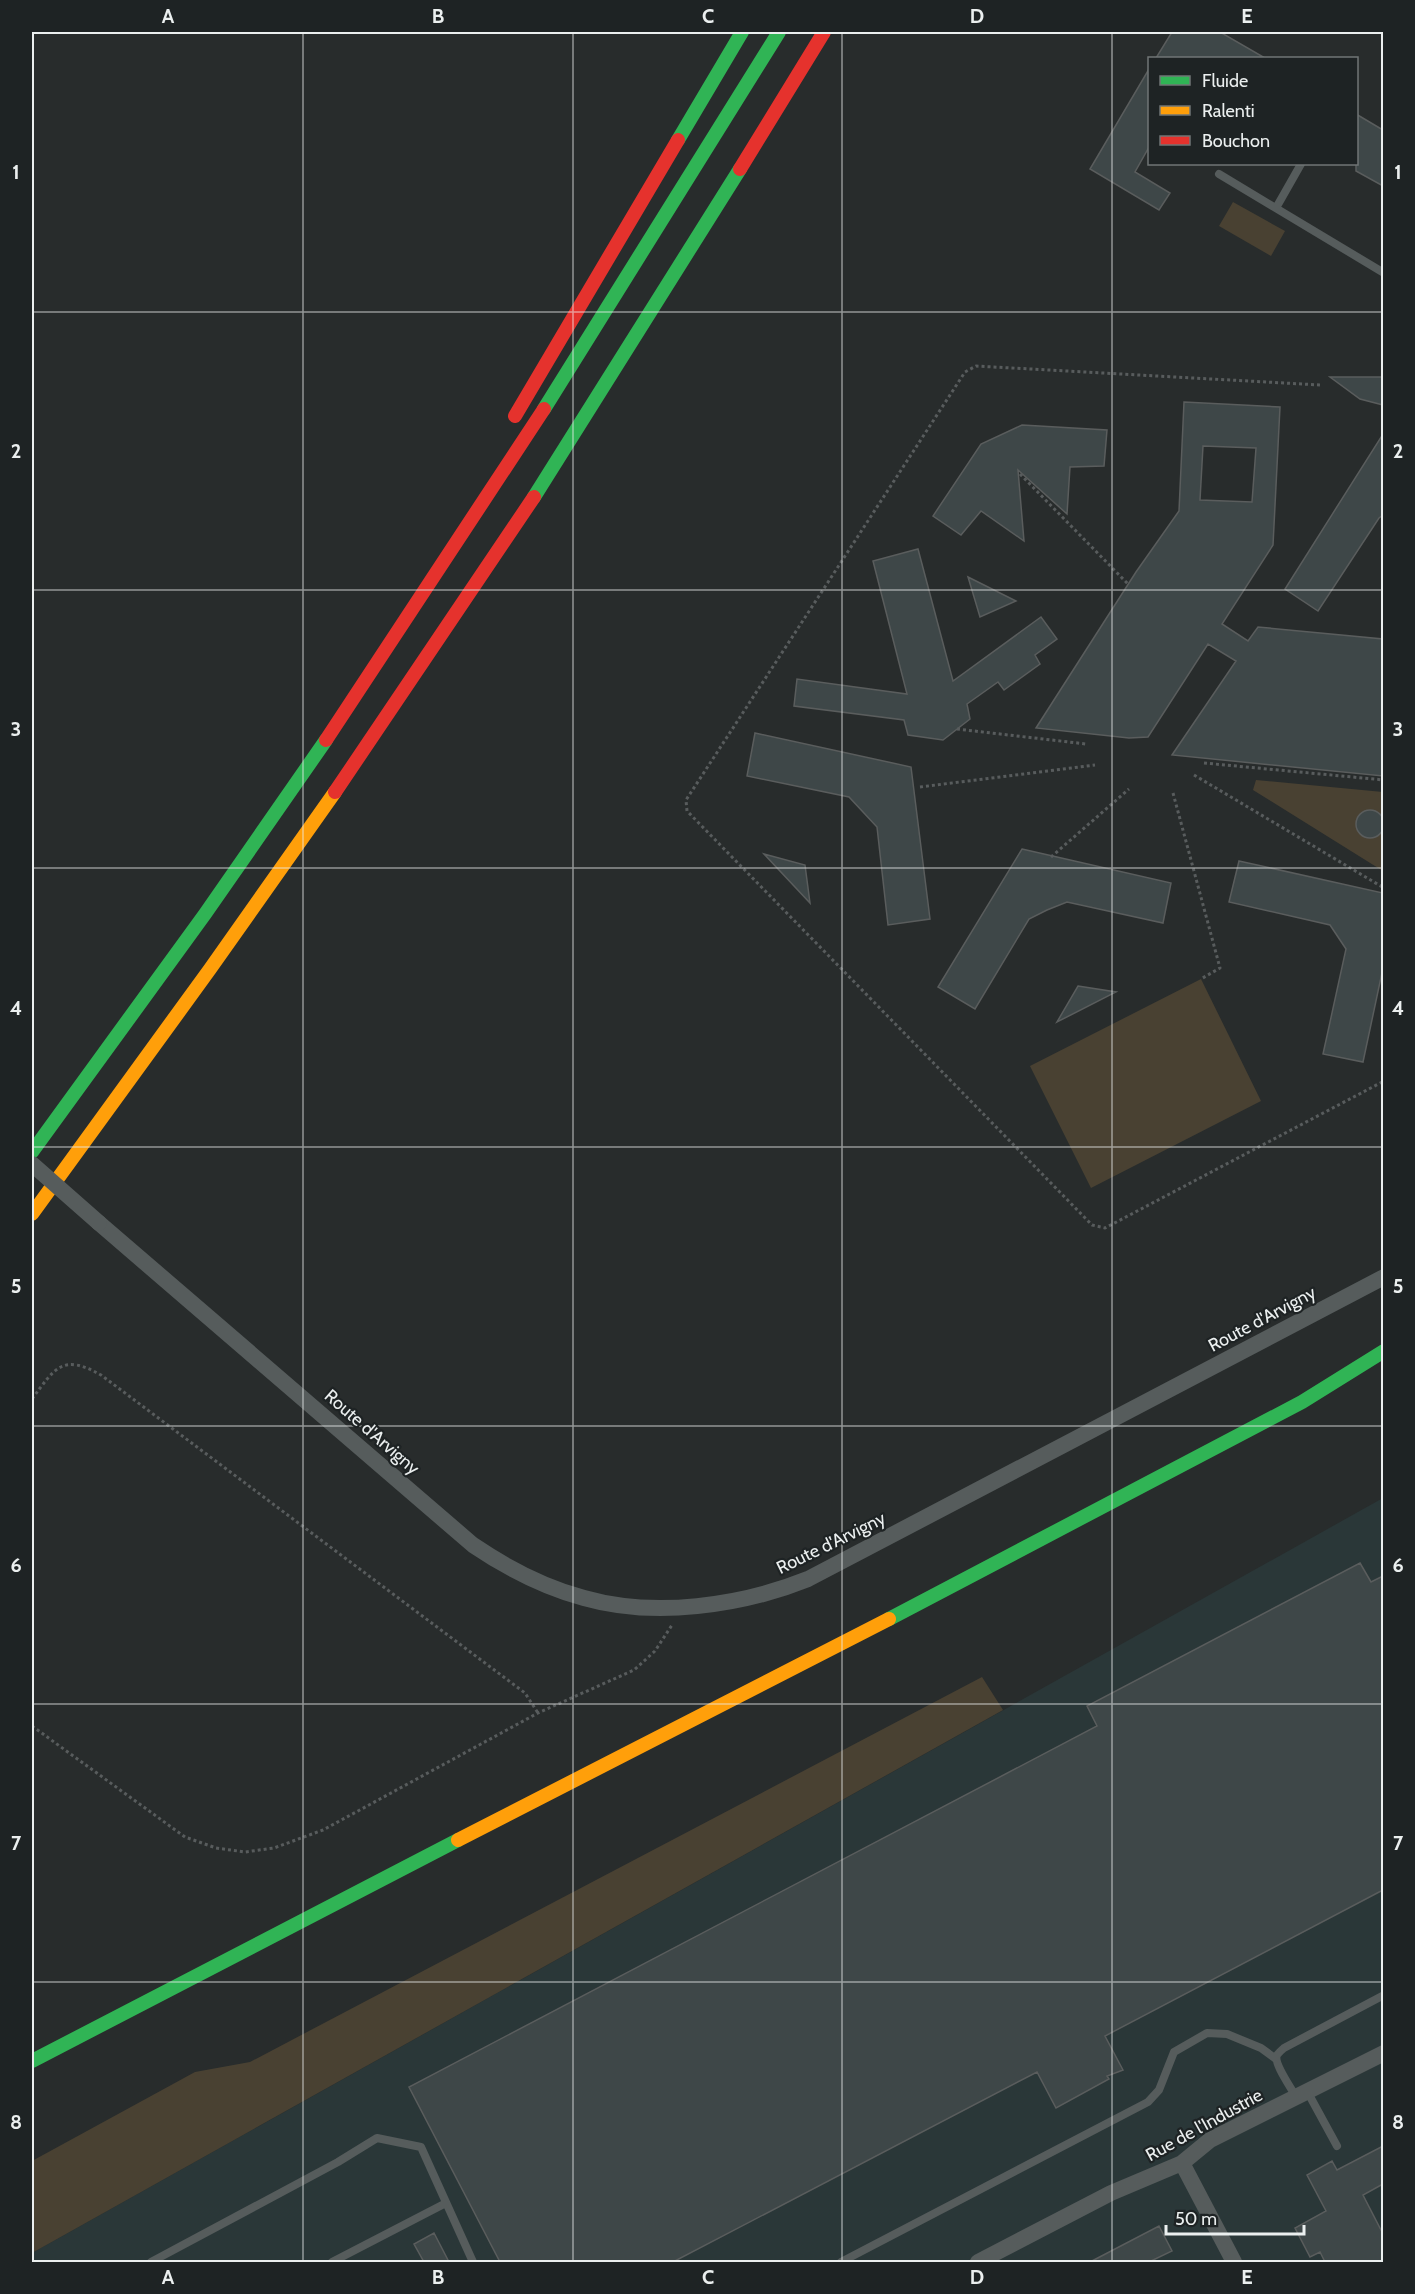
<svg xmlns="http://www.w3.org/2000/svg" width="1415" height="2294" font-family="Cabin,sans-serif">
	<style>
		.built { fill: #2a3738 }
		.green { fill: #494132 }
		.building { fill: #3e4748; stroke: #5a5d5d; stroke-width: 1.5; fill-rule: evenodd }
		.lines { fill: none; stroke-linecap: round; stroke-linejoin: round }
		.path { stroke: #585c5d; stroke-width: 3; stroke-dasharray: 3 3; stroke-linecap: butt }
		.lane { stroke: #565c5c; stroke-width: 8 }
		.street { stroke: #565c5c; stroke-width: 16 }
		.fast { stroke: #30b455; stroke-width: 14 }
		.slow { stroke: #ff9f0a; stroke-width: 14 }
		.jam { stroke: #e5322d; stroke-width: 14 }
		.street-bridge { stroke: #565c5c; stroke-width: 16 }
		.grid { fill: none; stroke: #ebefef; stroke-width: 1.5; stroke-opacity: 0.55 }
		.labels { text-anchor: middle; stroke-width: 4.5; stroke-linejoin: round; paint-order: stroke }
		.street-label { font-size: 18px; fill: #ebefef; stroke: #1e2324 }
		.neatline { fill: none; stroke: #ebefef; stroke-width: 2 }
		.grid-label { font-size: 20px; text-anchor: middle; font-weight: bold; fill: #ebefef }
	</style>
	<rect width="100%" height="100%" fill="#282c2c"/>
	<path class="built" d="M 1383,1498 L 1383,2262 L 32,2262 L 32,2253 Z"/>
	<path class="green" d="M 1233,202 L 1285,231 L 1271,256 L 1219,226 Z
		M 1256,780 L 1383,792 L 1383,871 L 1253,790 Z
		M 1201,979 L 1261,1101 L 1091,1188 L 1030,1066 Z
		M 982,1677 L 1003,1710 L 32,2253 L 32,2161 L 195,2072 L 250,2062 Z"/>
	<path class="building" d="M 1172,32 L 1220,32 L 1265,58 L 1156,58 Z
		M 1149,69 L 1149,147 L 1135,172 L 1170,193 L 1159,210 L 1090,169 Z
		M 1356,114 L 1383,130 L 1383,186 L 1356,171 Z
		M 1330,377 L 1383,377 L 1383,405 L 1360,399 Z
		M 1184,402 L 1280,407 L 1273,545 L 1222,624 L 1248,641 L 1258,627 L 1383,639 L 1383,776 L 1172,755 L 1236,661 L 1208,644 L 1148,737 L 1129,738 L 1036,728 L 1136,572 L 1179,511 ZM 1203,446 L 1256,448 L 1252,502 L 1200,500 Z
		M 1022,425 L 1107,430 L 1104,466 L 1070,467 L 1067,514 L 1018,470 L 1024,541 L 981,511 L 961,535 L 933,516 L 981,444 Z
		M 1383,434 L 1383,515 L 1379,518 L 1318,611 L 1285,589 Z
		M 918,549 L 953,681 L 1041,617 L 1057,639 L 1035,655 L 1040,664 L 1004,690 L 998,682 L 967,704 L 970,719 L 943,740 L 908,735 L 904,720 L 794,706 L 797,679 L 907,694 L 873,561 Z
		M 968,577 L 1016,601 L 980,617 Z
		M 755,733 L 911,767 L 930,919 L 888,925 L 877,827 L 849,797 L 747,776 Z
		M1356 824a14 14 0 1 1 28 0a14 14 0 1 1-28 0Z
		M 1022,849 L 1171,883 L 1163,923 L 1067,902 L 1047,910 L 1029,919 L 975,1009 L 938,987 Z
		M 764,854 L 805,865 L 810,903 Z
		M 1239,861 L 1383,893 L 1383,968 L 1363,1062 L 1323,1054 L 1346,949 L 1330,925 L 1229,902 Z
		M 1078,986 L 1116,992 L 1057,1022 Z
		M 1360,1563 L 1371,1582 L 1383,1576 L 1383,1890 L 1105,2036 L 1123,2070 L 1107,2076 L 1109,2079 L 1056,2108 L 1037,2072 L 673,2262 L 500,2262 L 409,2087 L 1097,1726 L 1087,1706 Z
		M 1383,2146 L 1383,2184 L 1363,2195 L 1383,2234 L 1383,2262 L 1325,2262 L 1320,2252 L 1310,2257 L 1295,2228 L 1326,2211 L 1307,2175 L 1332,2161 L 1337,2170 Z
		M 1159,2226 L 1172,2251 L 1149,2262 L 1090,2262 Z
		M 434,2233 L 449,2262 L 424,2262 L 414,2244 Z"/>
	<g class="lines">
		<path class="path" d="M 1320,385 L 976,366 L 965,372 L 686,800 L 687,811 L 1092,1225 L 1105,1228 L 1384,1081
			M 1020,474 L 1128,584
			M 957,729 L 1086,744
			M 1204,763 L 1384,780
			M 1194,775 L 1384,888
			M 920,787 L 1095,765
			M 1173,793 L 1220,968 L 1201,979
			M 1051,857 L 1129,789
			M 32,1399 C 55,1368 62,1353 101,1375 L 525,1693 L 538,1713
			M 32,1726 L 185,1837 L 216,1848 L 245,1852 L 274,1848 L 323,1830 L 538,1713 L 634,1670 L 655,1651 L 672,1625"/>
		<path class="lane" d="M 1219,174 L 1384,273
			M 1276,208 L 1301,164
			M 1307,2091 L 1337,2146
			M 1296,2097 C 1292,2089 1273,2063 1277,2055 C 1277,2054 1283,2049 1284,2048 L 1384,1995
			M 151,2262 L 338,2162 L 377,2138 L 421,2147 L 473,2262
			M 332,2262 L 446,2203
			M 841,2262 L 1148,2102 L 1159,2090 L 1174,2052 L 1207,2033 L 1227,2034 L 1261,2048 L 1276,2059"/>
		<path class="street" d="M 99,1223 L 473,1545 C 507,1568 543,1587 584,1598 C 654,1618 741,1606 808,1579 L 1384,1277
			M 1182,2163 L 1234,2262
			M 978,2262 L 1111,2193 L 1182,2163 L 1210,2140 L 1384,2053"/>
		<path class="fast" d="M 678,140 L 742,32
			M 544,409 L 779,32
			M 534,497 L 740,169
			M 32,1152 L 205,914 L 326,740
			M 889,1619 L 1302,1402 L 1384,1351
			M 32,2061 L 458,1840"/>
		<path class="slow" d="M 32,1214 L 210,969 L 335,792
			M 458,1840 L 889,1619"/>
		<path class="jam" d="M 740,169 L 824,32
			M 515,416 L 678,140
			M 326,740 L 544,409
			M 335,792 L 534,497"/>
		<path class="street-bridge" d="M 32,1164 L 99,1223"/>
	</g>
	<path class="grid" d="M 303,32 L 303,2262M 573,32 L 573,2262M 842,32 L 842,2262M 1112,32 L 1112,2262M 32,312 L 1384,312M 32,590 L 1384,590M 32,868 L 1384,868M 32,1147 L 1384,1147M 32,1426 L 1384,1426M 32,1704 L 1384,1704M 32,1982 L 1384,1982"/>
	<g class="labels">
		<g class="street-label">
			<text transform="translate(1262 1319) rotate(-28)" y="6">Route d'Arvigny</text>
			<text transform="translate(372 1432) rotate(41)" y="6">Route d'Arvigny</text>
			<text transform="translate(831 1543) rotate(-26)" y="6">Route d'Arvigny</text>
			<text transform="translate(1204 2125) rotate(-29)" y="6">Rue de l'Industrie</text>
		</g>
	</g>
	<rect width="1415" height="2294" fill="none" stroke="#1e2324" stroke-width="66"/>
	<rect x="1148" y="57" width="210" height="108" fill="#1e2324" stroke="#707575" stroke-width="1.5"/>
	<rect x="1160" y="76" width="30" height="9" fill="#30b455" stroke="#707575" stroke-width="1.5"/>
	<text x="1202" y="87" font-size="18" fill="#ebefef">Fluide</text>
	<rect x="1160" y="106" width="30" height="9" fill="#ff9f0a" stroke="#707575" stroke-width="1.5"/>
	<text x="1202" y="117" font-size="18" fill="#ebefef">Ralenti</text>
	<rect x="1160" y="136" width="30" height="9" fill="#e5322d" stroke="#707575" stroke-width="1.5"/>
	<text x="1202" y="147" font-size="18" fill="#ebefef">Bouchon</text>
	<path d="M1166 2225v9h138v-9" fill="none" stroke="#ebefef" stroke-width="3"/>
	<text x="1175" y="2225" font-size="18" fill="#ebefef" stroke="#1e2324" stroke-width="4.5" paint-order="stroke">50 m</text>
	<rect x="33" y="33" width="1349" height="2228" class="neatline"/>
	<g class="grid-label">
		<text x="168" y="23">A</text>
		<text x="438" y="23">B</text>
		<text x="708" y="23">C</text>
		<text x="977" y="23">D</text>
		<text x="1247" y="23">E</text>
		<text x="16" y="179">1</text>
		<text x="1398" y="179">1</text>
		<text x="16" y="458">2</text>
		<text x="1398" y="458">2</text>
		<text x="16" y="736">3</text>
		<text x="1398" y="736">3</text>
		<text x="16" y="1015">4</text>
		<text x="1398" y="1015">4</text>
		<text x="16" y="1293">5</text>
		<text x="1398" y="1293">5</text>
		<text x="16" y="1572">6</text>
		<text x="1398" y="1572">6</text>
		<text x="16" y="1850">7</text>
		<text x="1398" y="1850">7</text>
		<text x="16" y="2129">8</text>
		<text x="1398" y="2129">8</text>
		<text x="168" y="2284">A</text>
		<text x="438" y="2284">B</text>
		<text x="708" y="2284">C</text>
		<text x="977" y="2284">D</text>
		<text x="1247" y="2284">E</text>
	</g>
</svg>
